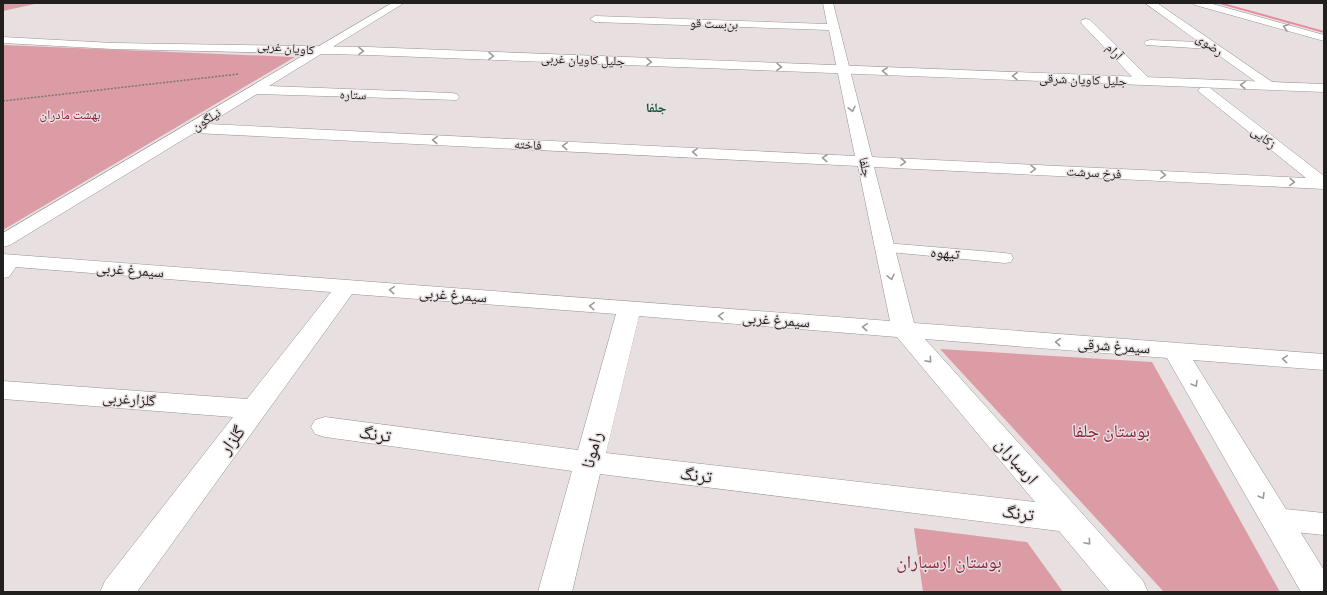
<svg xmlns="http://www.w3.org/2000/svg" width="1327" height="595" font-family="'Titillium Web','Noto Naskh Arabic',sans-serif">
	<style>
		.green { fill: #db9ca6 }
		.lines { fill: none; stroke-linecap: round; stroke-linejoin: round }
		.stream { fill: #e78b9c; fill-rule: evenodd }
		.lane-casing { stroke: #999192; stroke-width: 1 }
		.street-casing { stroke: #999192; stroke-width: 1 }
		.secondary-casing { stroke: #999192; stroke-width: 1 }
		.path { stroke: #7c7677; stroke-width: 1.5; stroke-dasharray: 2 1.5; stroke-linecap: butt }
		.lane { fill: #fff; fill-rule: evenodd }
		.street { fill: #fff; fill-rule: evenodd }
		.secondary { fill: #fff; fill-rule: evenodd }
		.oneway { stroke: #9c9a9a }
		.labels { text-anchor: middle; stroke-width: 3; stroke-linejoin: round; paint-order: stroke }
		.far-street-label { font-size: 13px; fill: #221f1f; stroke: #e7dfe0 }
		.far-neighbourhood-label { font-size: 13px; font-weight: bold; fill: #165336; stroke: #e7dfe0 }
		.far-park-label { font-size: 13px; fill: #8c2140; stroke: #e7dfe0 }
		.street-label { font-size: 15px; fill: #221f1f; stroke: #e7dfe0 }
		.near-park-label { font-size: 18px; fill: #8c2140; stroke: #e7dfe0 }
		.near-street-label { font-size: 18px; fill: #221f1f; stroke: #e7dfe0 }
	</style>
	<rect width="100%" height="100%" fill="#e7dfe0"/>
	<path class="green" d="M 3,3 L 39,3 L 3,11 Z
		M 3,45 L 295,57 L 3,230 Z
		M 940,349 L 1152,362 L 1280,592 L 1164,592 Z
		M 914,528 L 1027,542 L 1063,592 L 923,592 Z"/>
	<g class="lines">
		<path class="stream" d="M 1216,3 L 1223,3 L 1324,31 L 1324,33 Z"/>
		<g class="lane-casing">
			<path id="lane" d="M 885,243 L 1005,253 L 1011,254 L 1013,258 L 1011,262 L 1005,263 L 879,251 L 877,248 L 879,245 Z
				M 12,256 L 18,257 L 20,261 L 9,277 L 3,278 C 3,268 0,259 12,256 Z
				M 1275,508 L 1324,513 L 1324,535 L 1275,530 L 1266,527 L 1262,519 L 1266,511 Z"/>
		</g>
		<g class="street-casing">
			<path id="street" d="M 392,3 L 404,3 L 269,86 L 452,93 L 457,94 L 459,97 L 457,100 L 257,94 L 208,124 L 855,156 L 829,30 L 595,22 L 590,19 L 595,16 L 827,24 L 823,3 L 833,3 L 872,157 L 1306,178 L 1198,91 L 1200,88 L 1210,88 L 1324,176 L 1324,189 L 874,167 L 914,323 L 1324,354 L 1324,370 L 1193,360 L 1324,570 L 1324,592 L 1301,592 L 1167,358 L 925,339 L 1143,581 L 1148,592 L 1110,592 L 1059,531 L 600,474 L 572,592 L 538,592 L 572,471 L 325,437 L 315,434 L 311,427 L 315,420 L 325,417 L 578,450 L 616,314 L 352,294 L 137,592 L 100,592 L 105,581 L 233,417 L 3,399 L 3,381 L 247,399 L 331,292 L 3,266 L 3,254 L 890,321 L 858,166 L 194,133 L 10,245 L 3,247 L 3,233 ZM 639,316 L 897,337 L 1035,502 L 606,453 Z
				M 1145,3 L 1157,3 L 1278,86 L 1276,89 L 1266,89 L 1210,49 L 1146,45 L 1144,43 L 1146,41 L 1150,40 L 1199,42 Z
				M 1086,19 L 1090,20 L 1149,78 L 1151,81 L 1149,84 L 1139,84 L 1082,24 L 1081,22 L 1082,20 Z"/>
		</g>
		<g class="secondary-casing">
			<path id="secondary" d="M 1193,3 L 1209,3 L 1324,35 L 1324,41 L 1195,5 Z
				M 3,37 L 113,43 L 368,47 L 1324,84 L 1324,92 L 368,55 L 113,49 L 3,43 Z"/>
		</g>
		<path class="path" d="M 3,101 L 239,74"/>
		<use href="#lane" class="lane"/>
		<use href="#street" class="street"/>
		<use href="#secondary" class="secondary"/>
	</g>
	<defs><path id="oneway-chevron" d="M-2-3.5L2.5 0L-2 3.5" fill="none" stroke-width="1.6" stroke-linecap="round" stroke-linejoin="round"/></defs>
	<g class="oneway">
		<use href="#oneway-chevron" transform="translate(1286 27) rotate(-164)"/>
		<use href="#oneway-chevron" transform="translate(361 51) rotate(1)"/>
		<use href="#oneway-chevron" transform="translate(491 56) rotate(2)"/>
		<use href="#oneway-chevron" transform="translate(649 62) rotate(2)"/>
		<use href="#oneway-chevron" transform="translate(779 67) rotate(2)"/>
		<use href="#oneway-chevron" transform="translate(885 71) rotate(-178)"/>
		<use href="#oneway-chevron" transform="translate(1015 76) rotate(-178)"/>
		<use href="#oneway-chevron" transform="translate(1243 85) rotate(-178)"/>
		<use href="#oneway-chevron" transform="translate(852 109) rotate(77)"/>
		<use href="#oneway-chevron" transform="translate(435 140) rotate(-177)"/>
		<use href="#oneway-chevron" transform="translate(565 146) rotate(-177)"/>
		<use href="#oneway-chevron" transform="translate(695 152) rotate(-177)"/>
		<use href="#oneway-chevron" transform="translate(825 158) rotate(-177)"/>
		<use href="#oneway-chevron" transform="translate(903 162) rotate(3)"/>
		<use href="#oneway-chevron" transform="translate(1033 169) rotate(3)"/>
		<use href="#oneway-chevron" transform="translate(1163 175) rotate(3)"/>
		<use href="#oneway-chevron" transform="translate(1292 182) rotate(3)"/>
		<use href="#oneway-chevron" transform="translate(891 277) rotate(77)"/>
		<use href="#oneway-chevron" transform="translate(392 290) rotate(-176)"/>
		<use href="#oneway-chevron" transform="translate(592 306) rotate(-176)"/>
		<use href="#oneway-chevron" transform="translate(721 316) rotate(-176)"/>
		<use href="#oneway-chevron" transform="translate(865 327) rotate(-176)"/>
		<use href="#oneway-chevron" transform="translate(1058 342) rotate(-176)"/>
		<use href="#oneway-chevron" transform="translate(1285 359) rotate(-176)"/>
		<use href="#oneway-chevron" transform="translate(929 360) rotate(49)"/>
		<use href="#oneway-chevron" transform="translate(1195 384) rotate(59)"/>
		<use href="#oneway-chevron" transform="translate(1262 496) rotate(59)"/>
		<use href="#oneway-chevron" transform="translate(1088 542) rotate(49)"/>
	</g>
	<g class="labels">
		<g class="far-street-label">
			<text transform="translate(714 23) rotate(2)" y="5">بن‌بست قو</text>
			<text transform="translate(1210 44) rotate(34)" y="5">رضوی</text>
			<text transform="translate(286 47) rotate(5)" y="5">کاویان غربی</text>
			<text transform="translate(1115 51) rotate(46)" y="5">آرام</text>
			<text transform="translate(583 59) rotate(2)" y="5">جلیل کاویان غربی</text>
			<text transform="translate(1083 79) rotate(2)" y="5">جلیل کاویان شرقی</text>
			<text transform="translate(353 94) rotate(2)" y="5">ستاره</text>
			<text transform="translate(206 119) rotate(-31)" y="5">نیلگون</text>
			<text transform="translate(1264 137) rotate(38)" y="5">زکایی</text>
			<text transform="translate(528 144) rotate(3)" y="5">فاخته</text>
			<text transform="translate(866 167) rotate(77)" y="5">جلفا</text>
			<text transform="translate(1094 172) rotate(3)" y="5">فرخ سرشت</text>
		</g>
		<g class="far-neighbourhood-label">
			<text x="656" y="112">جلفا</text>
		</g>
		<g class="far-park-label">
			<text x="70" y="119">بهشت مادران</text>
		</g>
		<g class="street-label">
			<text transform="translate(945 253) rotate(5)" y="5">تیهوه</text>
			<text transform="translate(130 270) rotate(4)" y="5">سیمرغ غربی</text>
			<text transform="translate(453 295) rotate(4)" y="5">سیمرغ غربی</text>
			<text transform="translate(776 320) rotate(4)" y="5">سیمرغ غربی</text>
			<text transform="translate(1114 346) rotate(4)" y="5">سیمرغ شرقی</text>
			<text transform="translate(129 399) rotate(4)" y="5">گلزارغربی</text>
		</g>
		<g class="near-park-label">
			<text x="1111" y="437">بوستان جلفا</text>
			<text x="949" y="568">بوستان ارسباران</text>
		</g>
		<g class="near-street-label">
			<text transform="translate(375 434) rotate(8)" y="6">ترنگ</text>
			<text transform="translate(232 440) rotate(-53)" y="6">گلزار</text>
			<text transform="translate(592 450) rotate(-75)" y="6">رامونا</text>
			<text transform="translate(1017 461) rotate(49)" y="6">ارسباران</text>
			<text transform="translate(696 475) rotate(7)" y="6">ترنگ</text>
			<text transform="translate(1018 513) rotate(7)" y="6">ترنگ</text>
		</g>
	</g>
	<rect width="1327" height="595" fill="none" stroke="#221f1f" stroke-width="8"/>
</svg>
